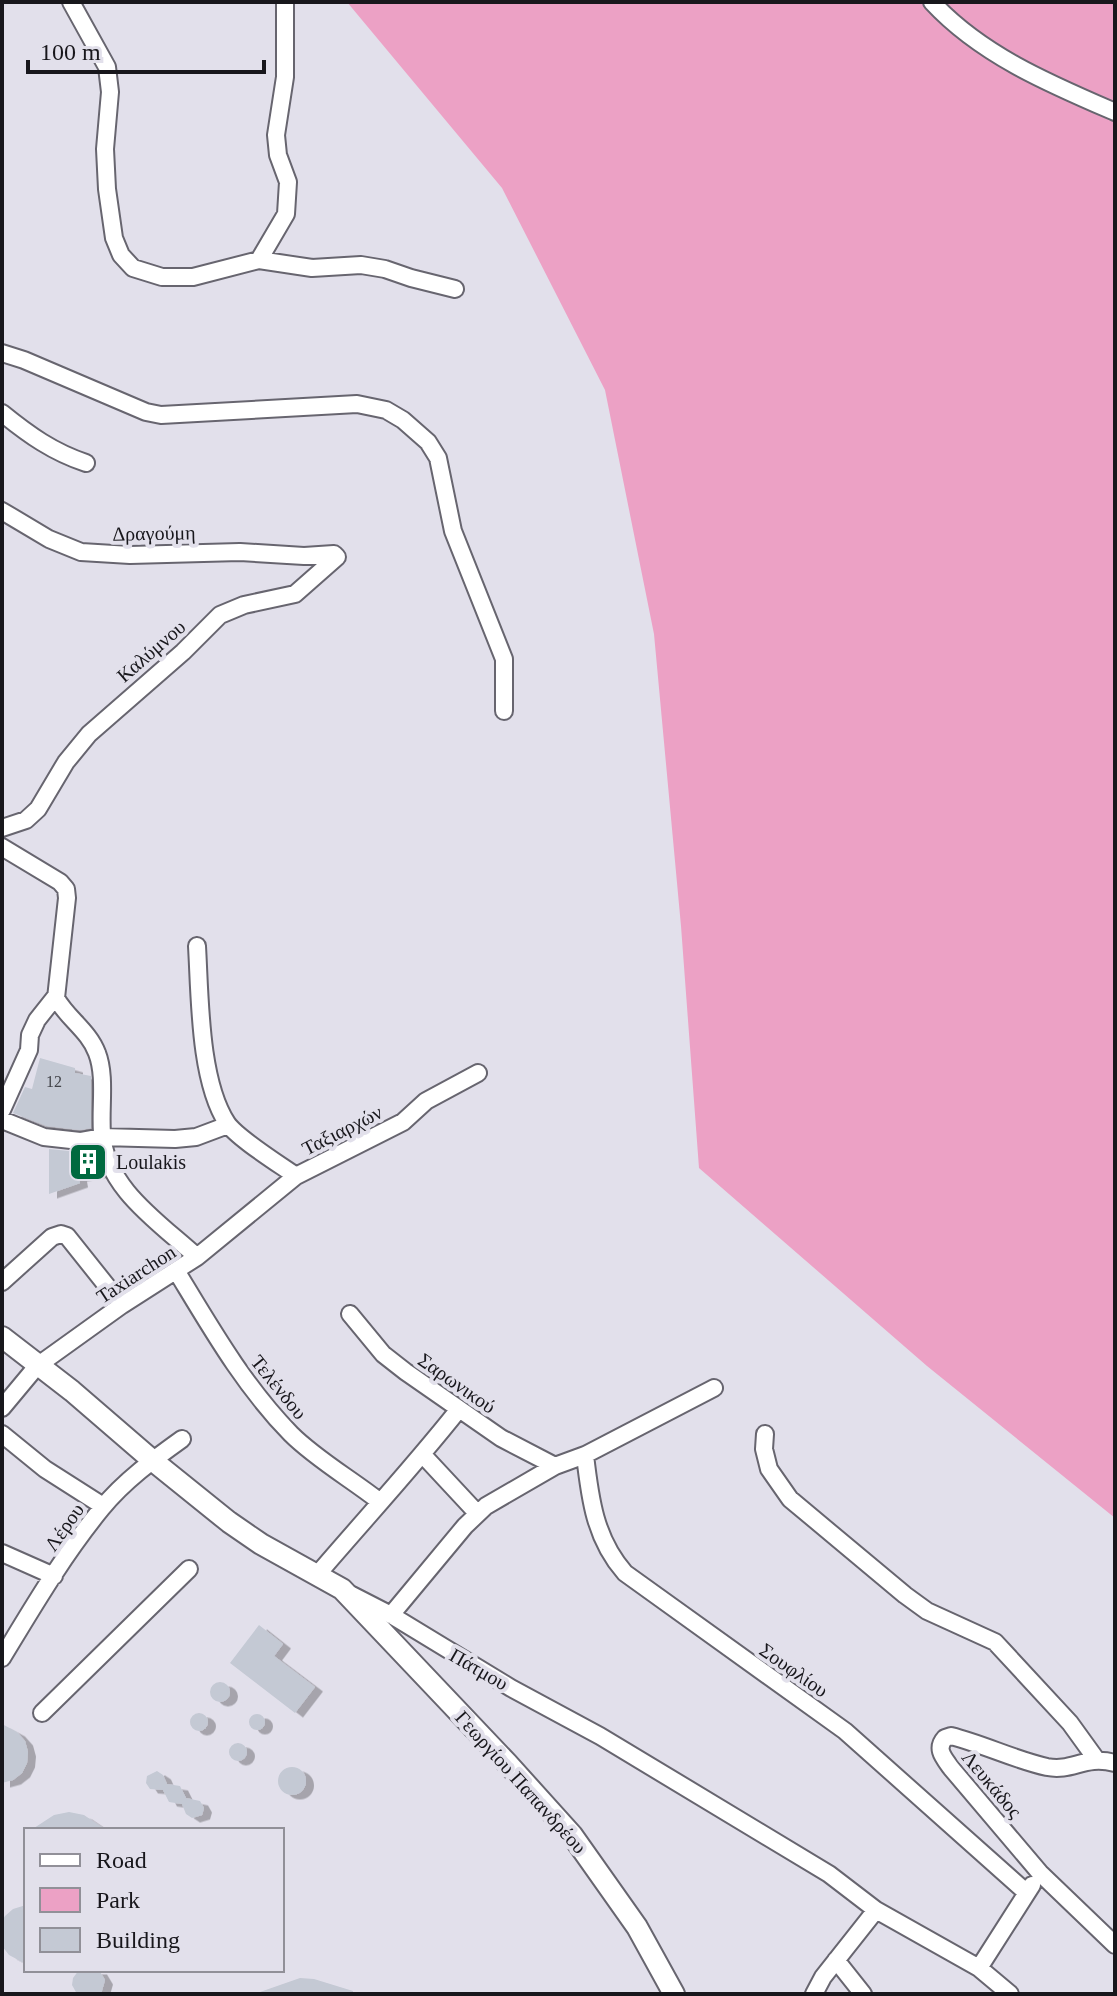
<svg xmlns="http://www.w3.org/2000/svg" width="1117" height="1996" font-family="'Times New Roman',serif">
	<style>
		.green { fill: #eca1c5 }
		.building { fill: #c4c9d4; filter: url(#shadow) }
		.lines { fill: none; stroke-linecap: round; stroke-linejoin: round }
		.minor-casing { stroke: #67656f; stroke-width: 20 }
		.tertiary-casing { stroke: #67656f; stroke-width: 24 }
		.minor { stroke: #fff; stroke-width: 16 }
		.tertiary { stroke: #fff; stroke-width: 20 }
		.labels { text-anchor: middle; stroke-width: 8; stroke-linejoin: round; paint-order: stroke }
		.number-label { font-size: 16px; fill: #43444a }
		.street-label { font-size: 20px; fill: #18171c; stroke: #e2e0eb }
		.poi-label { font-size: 20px; fill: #18171c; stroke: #e2e0eb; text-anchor: start }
	</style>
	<defs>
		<filter id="shadow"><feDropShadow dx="8" dy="4.5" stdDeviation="0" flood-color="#0004"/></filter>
	</defs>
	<rect width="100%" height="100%" fill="#e2e0eb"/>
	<path class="green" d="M 347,2 L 1115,2 L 1115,1518 L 927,1366 L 699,1168 L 681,926 L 654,634 L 605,390 L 502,188 Z"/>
	<path class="building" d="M 40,1058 L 75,1068 L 75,1073 L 91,1076 L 91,1128 L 80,1130 L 47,1126 L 13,1113 L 25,1087 L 32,1089 Z
		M 49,1149 L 79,1152 L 94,1150 L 102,1173 L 79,1177 L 80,1183 L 49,1194 Z
		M 259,1625 L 283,1644 L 274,1656 L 315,1687 L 295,1713 L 230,1663 Z
		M210 1692a10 10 0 1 1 20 0a10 10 0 1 1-20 0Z
		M190 1722a9 9 0 1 1 18 0a9 9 0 1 1-18 0Z
		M249 1722a8 8 0 1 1 16 0a8 8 0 1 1-16 0Z
		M 2,1724 L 17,1732 L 25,1741 L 28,1752 L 27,1763 L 22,1773 L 13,1780 L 2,1783 Z
		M229 1752a9 9 0 1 1 18 0a9 9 0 1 1-18 0Z
		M278 1781a14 14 0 1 1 28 0a14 14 0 1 1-28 0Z
		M 157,1771 L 163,1775 L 167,1784 L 180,1786 L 186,1798 L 200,1801 L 204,1808 L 202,1815 L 192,1818 L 186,1814 L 182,1804 L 169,1802 L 163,1790 L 150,1789 L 146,1783 L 147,1776 Z
		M 69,1812 L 84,1815 L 106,1830 L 31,1830 L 54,1815 Z
		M 26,1905 L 26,1964 L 9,1955 L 2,1946 L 2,1921 L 5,1916 L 13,1909 Z
		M 79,1970 L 99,1970 L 105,1980 L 101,1994 L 77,1994 L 72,1985 L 73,1978 Z
		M 300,1978 L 314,1979 L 353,1991 L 353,1994 L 261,1994 L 260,1992 Z"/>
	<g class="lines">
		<g class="minor-casing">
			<path id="minor" d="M 71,2 L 107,67 L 110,92 L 105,149 L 107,189 L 114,238 L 121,255 L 133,268 L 162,277 L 193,277 L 259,260 L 312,268 L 361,265 L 385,269 L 411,278 L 455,289
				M 932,2 C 981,55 1050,84 1115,112
				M 259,260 L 286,214 L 288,182 L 278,155 L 276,135 L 285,77 L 285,2
				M 2,353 L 24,360 L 146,412 L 161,415 L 357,404 L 386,410 L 403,420 L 428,442 L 438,458 L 453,531 L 504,659 L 504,711
				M 2,413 C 29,435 53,452 86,463
				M 2,511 L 49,539 L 81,552 L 130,555 L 240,552 L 304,556 L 334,554 L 337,557 L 295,594 L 244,605 L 220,615 L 183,652 L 89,734 L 66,762 L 38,809 L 26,820 L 2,828
				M 2,847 L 60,882 L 66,889 L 67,898 L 56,998 C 67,1018 89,1031 97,1053 C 106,1076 100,1107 102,1133 C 105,1188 160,1223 197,1257
				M 197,946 C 200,996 199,1080 227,1123 C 237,1138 279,1164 296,1176
				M 2,1110 L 29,1050 L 30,1035 L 37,1020 L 56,996
				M 2,1120 L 44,1137 L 80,1141 L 102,1137 L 175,1139 L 196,1137 L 228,1125
				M 177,1272 C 211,1328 244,1386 291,1434 C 316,1459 351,1479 379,1501
				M 2,1282 L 52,1237 L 61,1234 L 67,1236 L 122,1305
				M 350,1314 L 383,1354 L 406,1372 L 501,1438 L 555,1466
				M 2,1408 L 37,1366 L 122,1305 L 197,1257 L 296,1176 L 403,1122 L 426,1101 L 478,1073
				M 2,1434 L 45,1469 L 103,1506
				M 765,1434 L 764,1449 L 769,1469 L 790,1499 L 905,1595 L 927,1611 L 995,1642 L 1070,1723 L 1096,1759
				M 423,1455 L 477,1513
				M 585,1455 C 590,1499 595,1539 625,1573 L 845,1731 L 1027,1893
				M 2,1553 L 54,1576
				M 317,1575 C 364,1520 414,1466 459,1409
				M 352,1595 L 391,1615 L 511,1688 L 600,1736 L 829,1874 L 876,1910 L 979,1968 L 1010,1994
				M 391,1615 L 465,1526 L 486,1506 L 555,1466 L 585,1455 L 714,1388
				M 2,1658 C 33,1607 64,1554 102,1508 C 124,1481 154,1459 182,1439
				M 42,1713 L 189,1569
				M 1115,1763 C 1084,1755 1073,1772 1047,1767 C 1015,1760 983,1744 951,1736 L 945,1738 C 935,1749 944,1758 951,1768 L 1040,1873 L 1115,1945
				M 836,1960 L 863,1994
				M 979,1968 L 1032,1885
				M 814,1994 L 823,1977 L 876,1910"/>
		</g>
		<g class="tertiary-casing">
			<path id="tertiary" d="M 2,1337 L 72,1391 L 152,1460 L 229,1522 L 261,1544 L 342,1589 L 508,1764 L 572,1835 L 637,1927 L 674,1994"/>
		</g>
		<use href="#minor" class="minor"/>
		<use href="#tertiary" class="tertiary"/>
	</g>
	<defs>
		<g id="building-square" transform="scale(2)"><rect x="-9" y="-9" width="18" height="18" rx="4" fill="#00693f" stroke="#e2e0eb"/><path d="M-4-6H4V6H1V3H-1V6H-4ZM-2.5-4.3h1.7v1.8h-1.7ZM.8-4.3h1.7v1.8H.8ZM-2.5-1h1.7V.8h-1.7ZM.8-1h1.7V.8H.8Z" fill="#fff"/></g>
	</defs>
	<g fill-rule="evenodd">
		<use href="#building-square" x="88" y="1162"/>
	</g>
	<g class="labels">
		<g class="number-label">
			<text x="54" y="1087">12</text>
		</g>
		<g class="street-label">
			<text transform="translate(154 533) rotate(-1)" y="7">Δραγούμη</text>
			<text transform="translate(151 651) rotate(-41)" y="7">Καλύμνου</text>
			<text transform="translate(342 1130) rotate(-27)" y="7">Ταξιαρχών</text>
			<text transform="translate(136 1274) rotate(-33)" y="7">Taxiarchon</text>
			<text transform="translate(457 1383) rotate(35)" y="7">Σαρωνικού</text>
			<text transform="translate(279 1387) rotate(51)" y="7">Τελένδου</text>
			<text transform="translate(64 1527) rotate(-55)" y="7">Λέρου</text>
			<text transform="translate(479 1669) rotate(30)" y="7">Πάτμου</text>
			<text transform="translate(794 1670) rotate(35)" y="7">Σουφλίου</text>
			<text transform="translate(521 1782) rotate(48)" y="7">Γεωργίου Παπανδρέου</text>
			<text transform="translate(992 1784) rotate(50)" y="7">Λευκάδος</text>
		</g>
		<g class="poi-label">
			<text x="116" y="1169">Loulakis</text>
		</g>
	</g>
	<rect width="1117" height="1996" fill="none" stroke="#18171c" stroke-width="8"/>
	<rect x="24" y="1828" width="260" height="144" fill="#e2e0eb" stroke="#919098" stroke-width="2"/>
	<rect x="40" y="1854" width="40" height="12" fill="#ffffff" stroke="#919098" stroke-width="2"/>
	<text x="96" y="1868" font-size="24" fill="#18171c">Road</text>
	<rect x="40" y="1888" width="40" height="24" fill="#eca1c5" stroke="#919098" stroke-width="2"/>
	<text x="96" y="1908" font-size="24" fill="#18171c">Park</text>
	<rect x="40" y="1928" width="40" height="24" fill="#c4c9d4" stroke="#919098" stroke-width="2"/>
	<text x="96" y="1948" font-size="24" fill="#18171c">Building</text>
	<path d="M28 60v12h236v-12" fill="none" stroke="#18171c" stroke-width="4"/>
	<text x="40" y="60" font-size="24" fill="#18171c" stroke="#e2e0eb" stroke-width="6" paint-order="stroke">100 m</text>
</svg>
